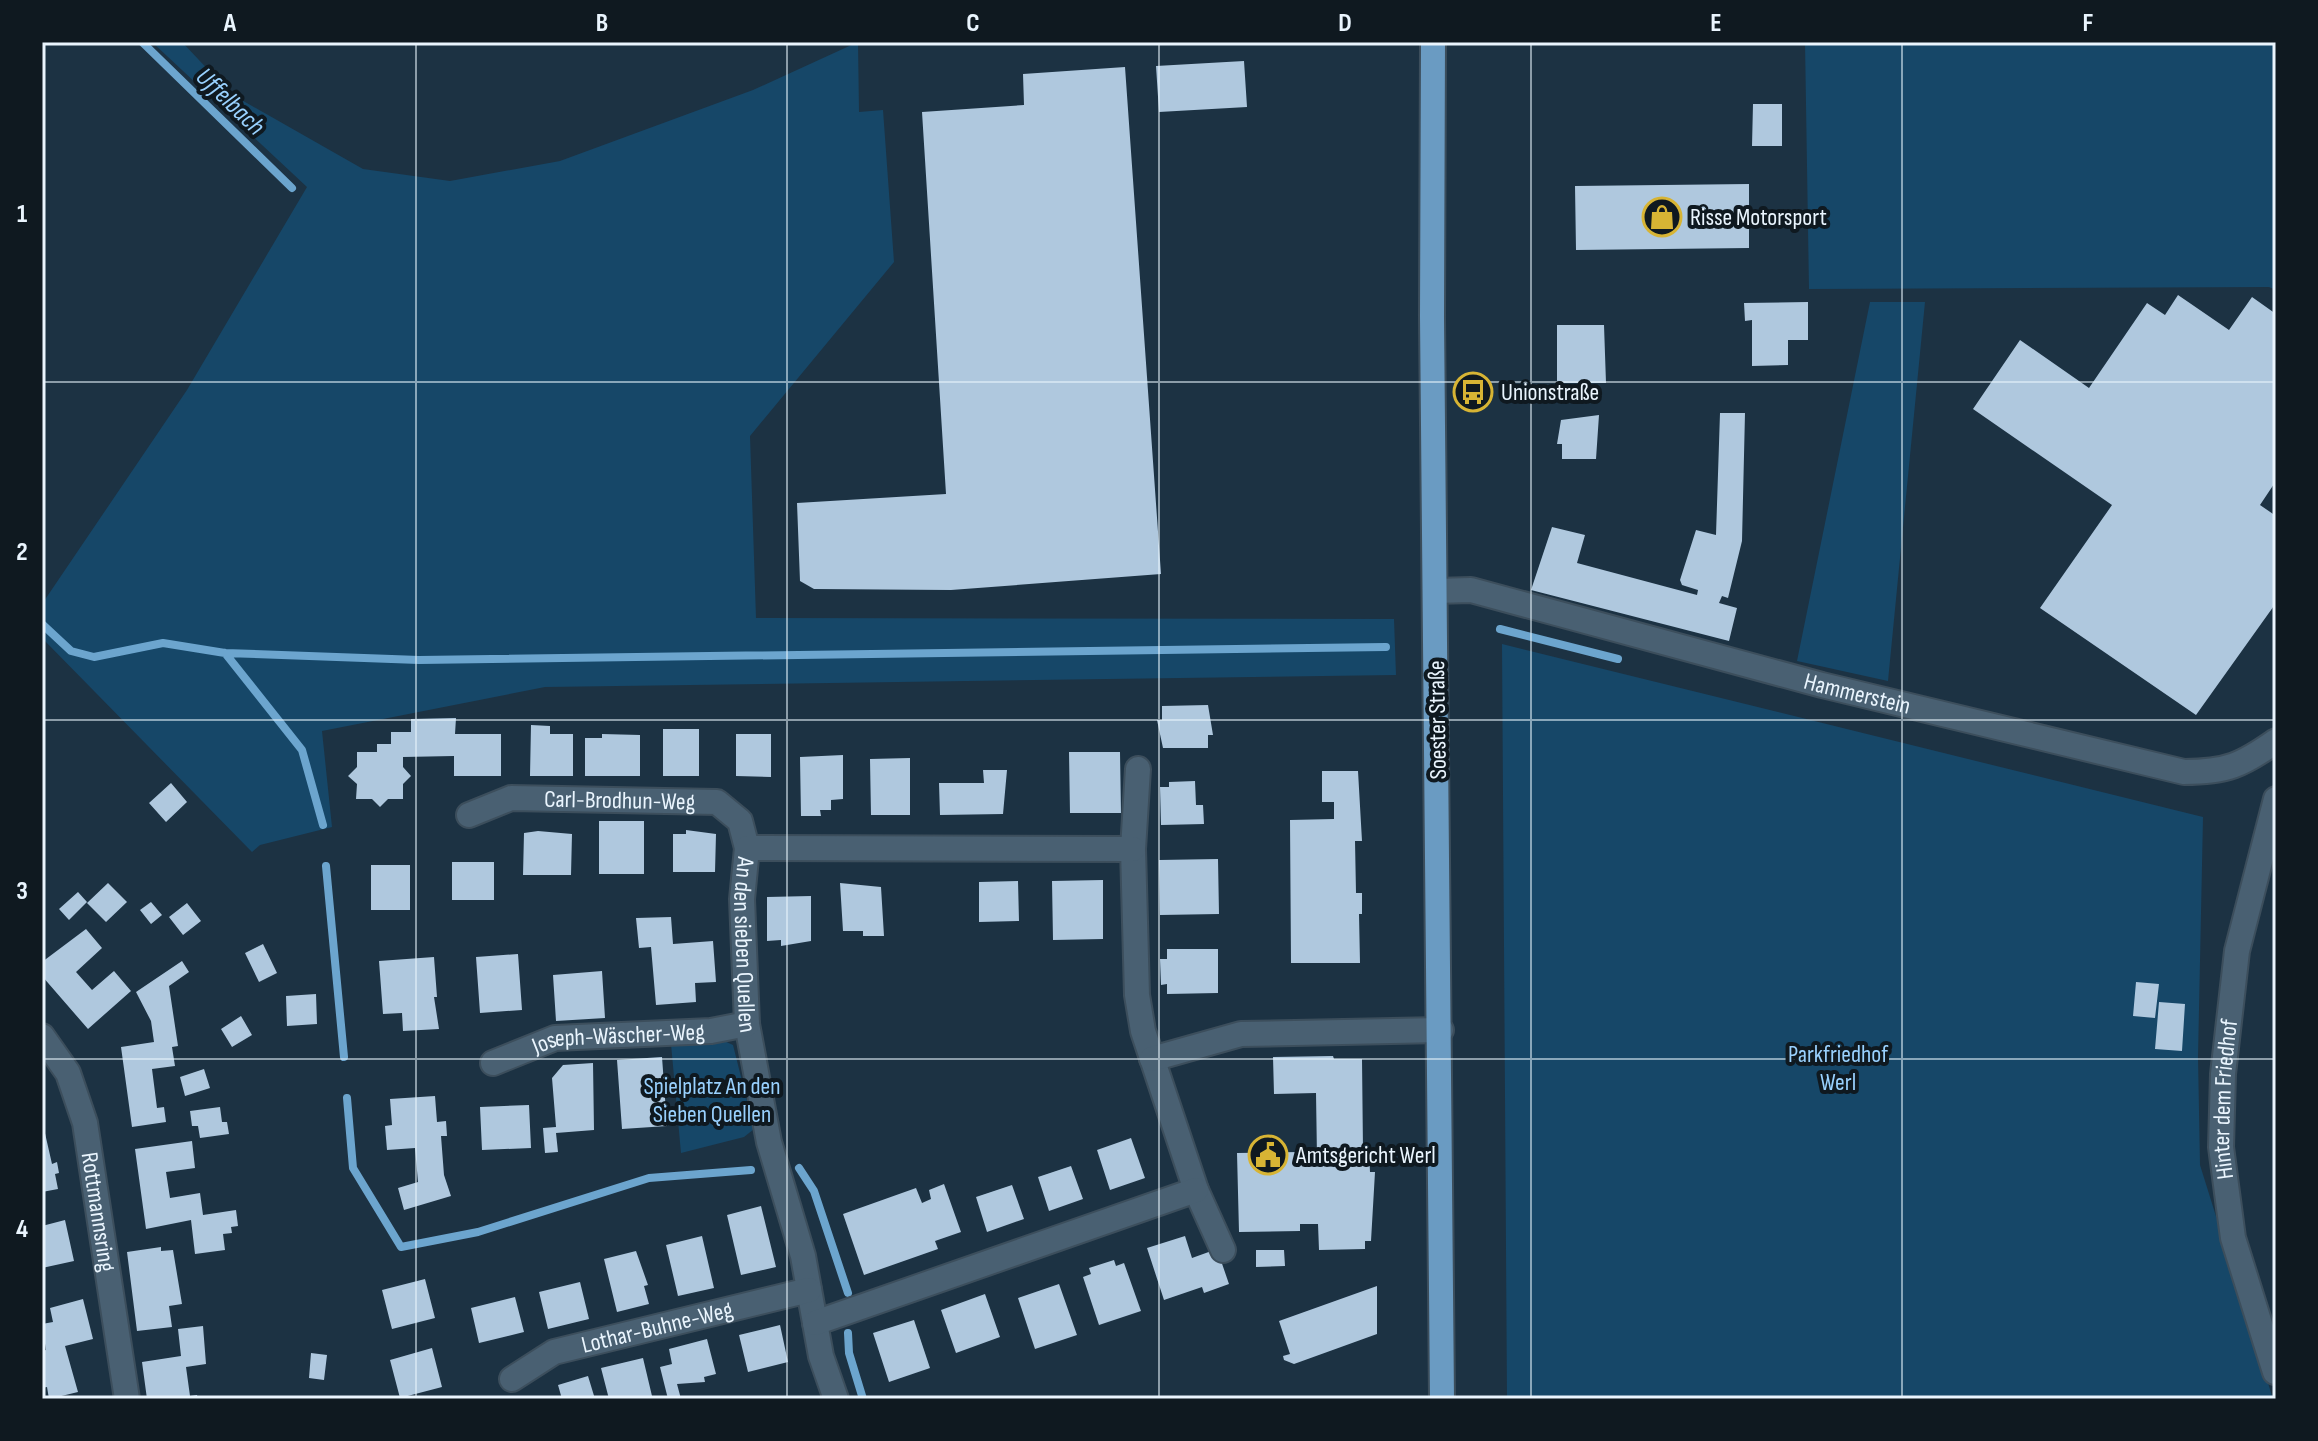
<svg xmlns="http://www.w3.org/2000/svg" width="2318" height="1441" font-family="'Sofia Sans Condensed',sans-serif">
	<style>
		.green { fill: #164768 }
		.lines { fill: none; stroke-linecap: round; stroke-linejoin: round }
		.stream { stroke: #6ca5ce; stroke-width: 8 }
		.building { fill: #afc8de }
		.minor-casing { stroke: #3c4e5c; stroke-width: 28 }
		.major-casing { stroke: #3c4e5c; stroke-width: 28 }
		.minor { stroke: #496072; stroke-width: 24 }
		.major { stroke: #6a9bc2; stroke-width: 24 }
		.grid { fill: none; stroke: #eaf5fe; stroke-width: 2; stroke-opacity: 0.55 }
		.labels { text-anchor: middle; stroke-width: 8; stroke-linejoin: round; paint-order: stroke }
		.poi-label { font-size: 24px; fill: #eaf5fe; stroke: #0f1920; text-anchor: start }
		.street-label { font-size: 24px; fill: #eaf5fe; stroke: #0f1920 }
		.park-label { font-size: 24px; fill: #99d1fe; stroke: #0f1920 }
		.water-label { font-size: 26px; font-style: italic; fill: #99d1fe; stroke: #0f1920 }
		.neatline { fill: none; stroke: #eaf5fe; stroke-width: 3 }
		.grid-label { font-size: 26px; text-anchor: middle; font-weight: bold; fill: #eaf5fe }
	</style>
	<rect width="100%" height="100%" fill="#1c3243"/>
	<path class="green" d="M 152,42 L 182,42 L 231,94 L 363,169 L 450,181 L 560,161 L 753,90 L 858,42 L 859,112 L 883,110 L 894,262 L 750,436 L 756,618 L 1394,619 L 1396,675 L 545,687 L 322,731 L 332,827 L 260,845 L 252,852 L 42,638 L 42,604 L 187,390 L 307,187 Z
		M 1805,42 L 2276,42 L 2276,290 L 2269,287 L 1809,289 Z
		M 1870,302 L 1925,302 L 1888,681 L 1797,661 Z
		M 1502,644 L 2203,817 L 2198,1057 L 2200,1165 L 2273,1399 L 1507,1399 Z
		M 722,1040 L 733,1045 L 754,1129 L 744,1137 L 681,1153 L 671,1044 Z"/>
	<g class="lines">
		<path class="stream" d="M 142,42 L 292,188
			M 42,624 L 71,651 L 94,657 L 163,643 L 225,653 L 419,660 L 1386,647
			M 1500,629 L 1618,659
			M 225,653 L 302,750 L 323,825
			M 326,866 L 344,1057
			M 347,1098 L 353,1168 L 401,1247 L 478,1232 L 649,1178 L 751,1170
			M 799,1168 L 814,1191 L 848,1293
			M 848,1333 L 849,1353 L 863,1399"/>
	</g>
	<path class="building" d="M 1244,61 L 1247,107 L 1159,112 L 1156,66 Z
		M 1125,67 L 1161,574 L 951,590 L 814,589 L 800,581 L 797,503 L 946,494 L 922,112 L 1024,105 L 1023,74 Z
		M 1753,104 L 1782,104 L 1782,146 L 1752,146 Z
		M 1749,184 L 1749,248 L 1576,250 L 1575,186 Z
		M 2178,295 L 2229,330 L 2252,297 L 2276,314 L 2276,481 L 2260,505 L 2276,516 L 2276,603 L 2196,715 L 2040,608 L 2112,505 L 1973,409 L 2020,340 L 2089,388 L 2147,303 L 2165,315 Z
		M 1808,302 L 1808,340 L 1788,340 L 1788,365 L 1752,366 L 1752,320 L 1745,321 L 1744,303 Z
		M 1557,325 L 1604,325 L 1606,383 L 1557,383 Z
		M 1720,413 L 1745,413 L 1742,541 L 1728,598 L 1722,596 L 1719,603 L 1737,608 L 1729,641 L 1531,590 L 1552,527 L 1585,535 L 1577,563 L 1697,595 L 1698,590 L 1682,585 L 1680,580 L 1696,530 L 1716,535 Z
		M 1599,415 L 1596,459 L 1562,459 L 1562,444 L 1557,444 L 1561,420 Z
		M 1208,705 L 1213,735 L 1208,735 L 1208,748 L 1163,748 L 1157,720 L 1162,720 L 1162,706 Z
		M 456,718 L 455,734 L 501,734 L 501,776 L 454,776 L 454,756 L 403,757 L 403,767 L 411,776 L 403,784 L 403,799 L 388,799 L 380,807 L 372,799 L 356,799 L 357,784 L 348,776 L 357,767 L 357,752 L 377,752 L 377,744 L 391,744 L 391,732 L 411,732 L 411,719 Z
		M 531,725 L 550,726 L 550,734 L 573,734 L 573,776 L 530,776 Z
		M 663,729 L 699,729 L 699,776 L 663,776 Z
		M 602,734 L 640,735 L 640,776 L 585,776 L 585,738 L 602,738 Z
		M 736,734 L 771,734 L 771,777 L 736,776 Z
		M 1069,752 L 1120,752 L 1121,813 L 1070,813 Z
		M 843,755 L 843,799 L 831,800 L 831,810 L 820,810 L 821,816 L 801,816 L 800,757 Z
		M 910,758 L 910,815 L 871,815 L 870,759 Z
		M 983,770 L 1007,770 L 1003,814 L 940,815 L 939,783 L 984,783 Z
		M 1322,771 L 1358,771 L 1362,841 L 1355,841 L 1356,893 L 1362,893 L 1362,914 L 1359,914 L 1360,963 L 1291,963 L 1290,820 L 1334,819 L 1334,802 L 1322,802 Z
		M 1195,781 L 1196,805 L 1203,805 L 1204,824 L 1161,825 L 1160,787 L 1169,787 L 1169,782 Z
		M 171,783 L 187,802 L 166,822 L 149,803 Z
		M 599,821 L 644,821 L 644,874 L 599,874 Z
		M 686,830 L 716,834 L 715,872 L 673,872 L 673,834 L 686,834 Z
		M 538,831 L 572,834 L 571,875 L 523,875 L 524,833 Z
		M 1218,859 L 1219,914 L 1160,915 L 1159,860 Z
		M 452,862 L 494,862 L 494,900 L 452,900 Z
		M 371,865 L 410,865 L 410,910 L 371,910 Z
		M 1103,880 L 1103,939 L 1053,940 L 1052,881 Z
		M 1018,881 L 1019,921 L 979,922 L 979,882 Z
		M 108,883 L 127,902 L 106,922 L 87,903 Z
		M 840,883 L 881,887 L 884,936 L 863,936 L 863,931 L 843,931 Z
		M 78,892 L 87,902 L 69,920 L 59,909 Z
		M 811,896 L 811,941 L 781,946 L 781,940 L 767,941 L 767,897 Z
		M 151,902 L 162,915 L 151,924 L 140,910 Z
		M 187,903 L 201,921 L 183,935 L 169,917 Z
		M 671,917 L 673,944 L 713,941 L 716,982 L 695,983 L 696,1002 L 656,1005 L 651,947 L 639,948 L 636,918 Z
		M 86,929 L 102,948 L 76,972 L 92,990 L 114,971 L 131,991 L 88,1029 L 42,976 L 42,962 Z
		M 263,944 L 277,973 L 259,982 L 245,953 Z
		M 1167,949 L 1218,949 L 1218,993 L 1167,994 L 1167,984 L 1161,985 L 1160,959 L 1167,959 Z
		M 518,954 L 522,1010 L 480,1013 L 476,957 Z
		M 434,957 L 437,997 L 434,997 L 439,1029 L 403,1031 L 402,1013 L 383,1014 L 379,961 Z
		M 182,961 L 189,972 L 169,986 L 178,1046 L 172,1047 L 175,1066 L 152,1069 L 157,1108 L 164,1107 L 166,1122 L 132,1127 L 121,1047 L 154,1042 L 151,1021 L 136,992 Z
		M 602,971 L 605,1018 L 556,1021 L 553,975 Z
		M 2136,982 L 2159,984 L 2155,1018 L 2133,1016 Z
		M 316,994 L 317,1024 L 287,1026 L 286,996 Z
		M 2159,1002 L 2185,1004 L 2182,1051 L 2155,1049 Z
		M 241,1016 L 252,1035 L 232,1047 L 221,1029 Z
		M 1333,1056 L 1334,1059 L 1362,1059 L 1363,1151 L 1369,1151 L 1370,1172 L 1375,1172 L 1371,1241 L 1365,1241 L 1365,1249 L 1319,1250 L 1318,1224 L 1300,1224 L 1300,1231 L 1239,1232 L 1237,1153 L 1299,1152 L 1299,1159 L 1317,1158 L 1316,1093 L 1274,1094 L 1273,1057 Z
		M 662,1057 L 667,1126 L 622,1129 L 617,1060 Z
		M 593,1063 L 594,1130 L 556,1133 L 558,1152 L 545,1153 L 543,1128 L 556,1127 L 552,1078 L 563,1065 Z
		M 204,1069 L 210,1088 L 185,1096 L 180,1077 Z
		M 435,1096 L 437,1122 L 446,1121 L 447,1136 L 441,1136 L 444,1175 L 451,1196 L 404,1210 L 398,1188 L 418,1182 L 415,1148 L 387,1150 L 385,1126 L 392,1125 L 390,1099 Z
		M 529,1105 L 531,1148 L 482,1150 L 480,1107 Z
		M 220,1107 L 222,1122 L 227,1122 L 229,1134 L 200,1138 L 198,1126 L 192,1126 L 190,1111 Z
		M 42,1120 L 52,1164 L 57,1162 L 59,1173 L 55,1174 L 58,1189 L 42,1192 Z
		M 1131,1138 L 1145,1178 L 1110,1190 L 1097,1150 Z
		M 192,1141 L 195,1168 L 166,1172 L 170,1198 L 200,1193 L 203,1215 L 236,1210 L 238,1226 L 231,1227 L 232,1233 L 223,1234 L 225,1250 L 195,1254 L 191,1220 L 146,1229 L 135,1149 Z
		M 1071,1166 L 1083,1199 L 1049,1211 L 1038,1177 Z
		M 944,1184 L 961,1232 L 935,1241 L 938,1249 L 864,1275 L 843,1214 L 916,1188 L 922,1203 L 931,1199 L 929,1190 Z
		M 1012,1185 L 1024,1219 L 987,1232 L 976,1197 Z
		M 761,1206 L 776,1267 L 741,1275 L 727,1215 Z
		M 65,1220 L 74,1261 L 42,1268 L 42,1226 Z
		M 702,1236 L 714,1288 L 678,1296 L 666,1245 Z
		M 1185,1236 L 1192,1258 L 1217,1249 L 1229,1284 L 1204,1293 L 1202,1287 L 1164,1300 L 1147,1248 Z
		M 161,1247 L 161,1251 L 173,1250 L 182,1304 L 169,1306 L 172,1327 L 137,1331 L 127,1252 Z
		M 1256,1250 L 1284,1250 L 1285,1266 L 1256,1267 Z
		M 636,1251 L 648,1285 L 644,1286 L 649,1304 L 617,1312 L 604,1259 Z
		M 1114,1260 L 1116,1266 L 1124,1263 L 1141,1311 L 1099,1325 L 1083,1277 L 1091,1274 L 1089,1268 Z
		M 425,1279 L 435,1318 L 392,1329 L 382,1290 Z
		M 580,1282 L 589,1319 L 548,1329 L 539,1292 Z
		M 1059,1284 L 1077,1335 L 1035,1349 L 1018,1298 Z
		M 1377,1286 L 1377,1334 L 1294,1364 L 1284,1360 L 1283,1356 L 1290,1354 L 1279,1321 Z
		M 985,1294 L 1000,1337 L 956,1353 L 941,1310 Z
		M 515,1297 L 524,1332 L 479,1343 L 471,1308 Z
		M 83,1299 L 93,1339 L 65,1346 L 78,1392 L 49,1399 L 47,1387 L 42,1388 L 42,1351 L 46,1350 L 42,1324 L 53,1322 L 50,1308 Z
		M 914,1320 L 930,1368 L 889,1382 L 873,1333 Z
		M 780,1325 L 788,1362 L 748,1372 L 739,1335 Z
		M 203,1326 L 206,1364 L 186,1367 L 190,1396 L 197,1395 L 198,1399 L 147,1399 L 142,1362 L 181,1356 L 178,1329 Z
		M 707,1339 L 716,1374 L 704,1377 L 705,1382 L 677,1384 L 681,1399 L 668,1399 L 660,1367 L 672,1364 L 669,1349 Z
		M 432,1348 L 442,1387 L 400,1398 L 390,1360 Z
		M 311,1353 L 327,1355 L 324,1380 L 309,1378 Z
		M 643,1358 L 652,1396 L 609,1399 L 601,1368 Z
		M 588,1376 L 595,1399 L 562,1399 L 558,1385 Z"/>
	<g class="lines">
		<g class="minor-casing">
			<g id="minor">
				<path id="s1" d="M 1435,591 L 1471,590 L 1822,685 L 2184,772 C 2227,772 2242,765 2276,741"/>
				<path d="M 1138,769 L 1133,849 L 1137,995 L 1143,1031 L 1196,1190 L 1223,1250"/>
				<path id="s2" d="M 469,815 L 511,798 L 717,802 L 740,821 L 747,848 L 742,899 L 747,1024 L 769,1142 L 803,1256 L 821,1356 L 836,1399"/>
				<path d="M 747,848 L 1133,849"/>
				<path id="s3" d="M 42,1036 L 68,1073 L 85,1123 L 127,1399"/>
				<path d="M 1152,1059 L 1241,1034 L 1441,1030"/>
				<path id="s4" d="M 493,1063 L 555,1038 L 711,1031 L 747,1024"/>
				<path d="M 815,1323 L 1196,1190"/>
				<path id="s5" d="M 2275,1372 L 2233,1238 L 2221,1147 L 2223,1074 L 2237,951 L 2276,799"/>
				<path id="s6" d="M 512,1379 L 554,1352 L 809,1290"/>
			</g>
		</g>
		<g class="major-casing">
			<path id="major" d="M 1433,42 L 1432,317 L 1442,1399"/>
		</g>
		<use href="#minor" class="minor"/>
		<use href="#major" class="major"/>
	</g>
	<path class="grid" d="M 416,42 L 416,1399M 787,42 L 787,1399M 1159,42 L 1159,1399M 1531,42 L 1531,1399M 1902,42 L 1902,1399M 42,382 L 2276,382M 42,720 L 2276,720M 42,1059 L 2276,1059"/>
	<defs>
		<g id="shop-ring" transform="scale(2)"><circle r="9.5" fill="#0f1920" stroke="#d7b434" stroke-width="1.5"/><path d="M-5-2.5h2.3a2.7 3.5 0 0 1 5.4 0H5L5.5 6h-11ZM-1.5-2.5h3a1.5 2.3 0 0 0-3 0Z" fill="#d7b434"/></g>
		<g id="bus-ring" transform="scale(2)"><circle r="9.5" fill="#0f1920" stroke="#d7b434" stroke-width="1.5"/><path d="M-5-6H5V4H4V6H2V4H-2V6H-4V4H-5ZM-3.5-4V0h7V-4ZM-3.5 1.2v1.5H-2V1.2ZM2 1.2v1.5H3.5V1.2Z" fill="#d7b434"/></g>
		<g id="civic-ring" transform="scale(2)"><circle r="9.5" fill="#0f1920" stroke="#d7b434" stroke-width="1.5"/><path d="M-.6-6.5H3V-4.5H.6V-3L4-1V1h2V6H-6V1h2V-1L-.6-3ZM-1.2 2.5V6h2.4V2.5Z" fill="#d7b434"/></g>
	</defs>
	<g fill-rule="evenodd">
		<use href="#shop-ring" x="1662" y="217"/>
		<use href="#bus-ring" x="1473" y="392"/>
		<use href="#civic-ring" x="1268" y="1155"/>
	</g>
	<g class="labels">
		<g class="poi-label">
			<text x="1690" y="225">Risse Motorsport</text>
			<text x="1501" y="400">Unionstraße</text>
			<text x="1296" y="1163">Amtsgericht Werl</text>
		</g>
		<g class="street-label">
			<text dy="8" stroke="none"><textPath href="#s1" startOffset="436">Hammerstein</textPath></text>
			<text transform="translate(1437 720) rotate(-91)" y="8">Soester Straße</text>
			<text dy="8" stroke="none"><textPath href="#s2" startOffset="154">Carl-Brodhun-Weg</textPath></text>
			<text dy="8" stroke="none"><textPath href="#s2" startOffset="406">An den sieben Quellen</textPath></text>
			<text dy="8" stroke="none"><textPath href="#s4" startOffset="130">Joseph-Wäscher-Weg</textPath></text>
			<text dy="8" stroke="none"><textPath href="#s5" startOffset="280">Hinter dem Friedhof</textPath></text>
			<text dy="8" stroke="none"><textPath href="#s3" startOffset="188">Rottmannsring</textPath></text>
			<text dy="8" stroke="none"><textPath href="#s6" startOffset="156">Lothar-Buhne-Weg</textPath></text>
		</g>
		<g class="park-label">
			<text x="1838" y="1062">Parkfriedhof<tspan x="1838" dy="28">Werl</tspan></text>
			<text x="712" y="1094">Spielplatz An den<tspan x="712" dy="28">Sieben Quellen</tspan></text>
		</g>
		<g class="water-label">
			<text transform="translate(231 101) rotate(44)" y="9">Uffelbach</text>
		</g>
	</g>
	<rect width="2318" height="1441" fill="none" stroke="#0f1920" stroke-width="88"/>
	<rect x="44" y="44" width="2230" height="1353" class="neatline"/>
	<g class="grid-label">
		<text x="230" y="31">A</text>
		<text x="602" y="31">B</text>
		<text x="973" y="31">C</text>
		<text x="1345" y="31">D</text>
		<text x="1716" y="31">E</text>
		<text x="2088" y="31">F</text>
		<text x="22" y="222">1</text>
		<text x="22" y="560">2</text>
		<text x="22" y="899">3</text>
		<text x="22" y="1237">4</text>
	</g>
</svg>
